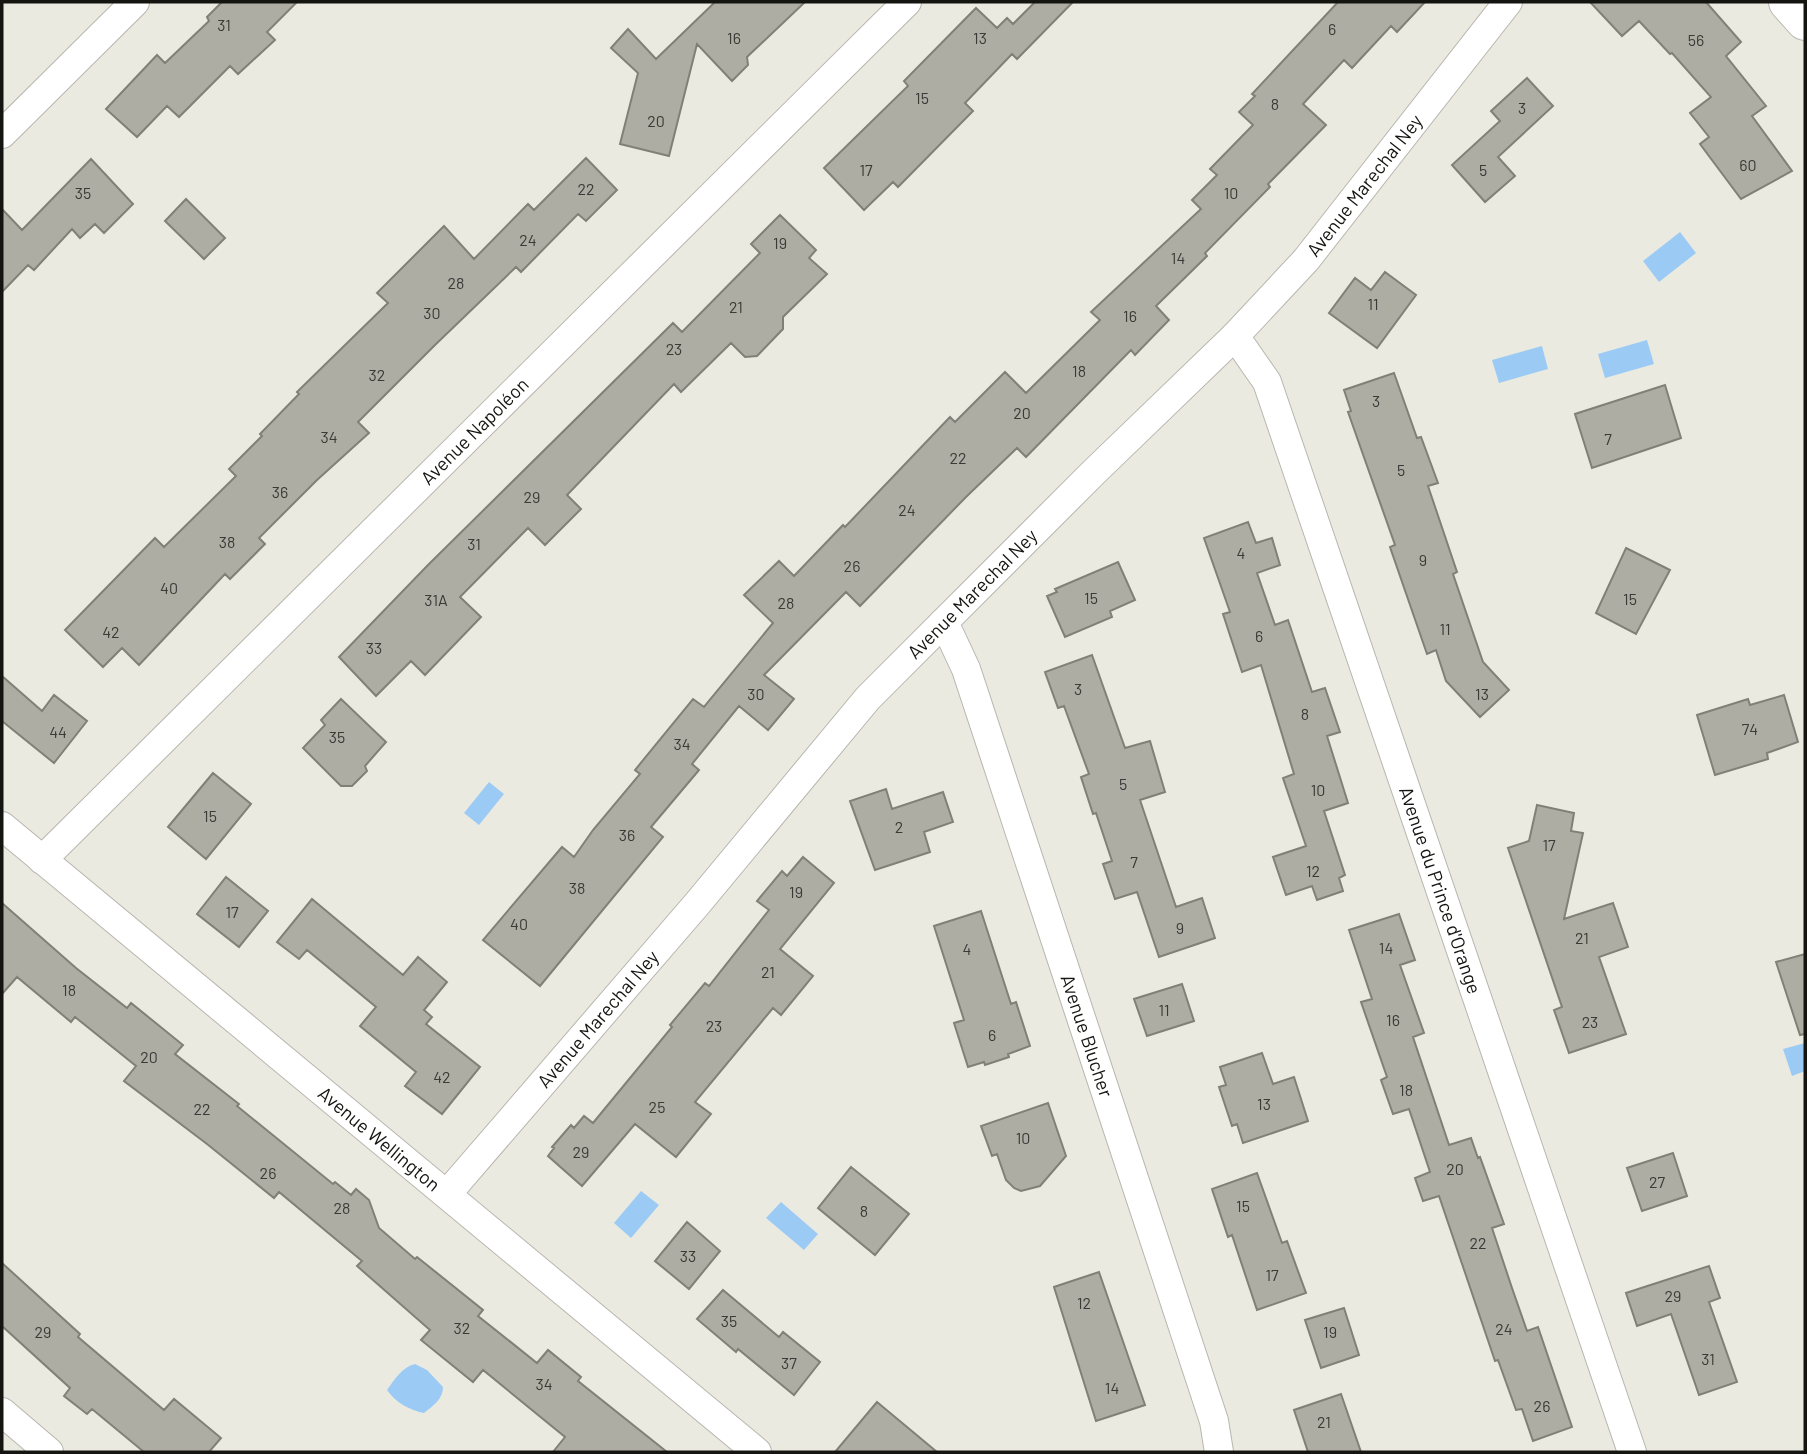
<svg xmlns="http://www.w3.org/2000/svg" width="1807" height="1454" font-family="Barlow,sans-serif">
	<style>
		.water { fill: #9bcbf5 }
		.building { fill: #aeada4; stroke: #818078; stroke-width: 2 }
		.lines { fill: none; stroke-linecap: round; stroke-linejoin: round }
		.street-casing { stroke: #b8b6ae; stroke-width: 30 }
		.secondary-casing { stroke: #b8b6ae; stroke-width: 40 }
		.street { stroke: #fff; stroke-width: 28 }
		.secondary { stroke: #fff; stroke-width: 38 }
		.labels { text-anchor: middle; stroke-width: 5; stroke-linejoin: round; paint-order: stroke }
		.number-label { font-size: 16px; fill: #3a3a36 }
		.street-label { font-size: 19px; fill: #141411; stroke: #fff }
	</style>
	<rect width="100%" height="100%" fill="#ebeae1"/>
	<path class="water" d="M 1680,232 L 1696,253 L 1659,282 L 1643,261 Z
		M 1647,340 L 1654,364 L 1605,378 L 1598,354 Z
		M 1542,346 L 1548,369 L 1499,383 L 1492,360 Z
		M 489,782 L 504,794 L 479,825 L 464,813 Z
		M 1805,1043 L 1805,1071 L 1792,1076 L 1783,1049 Z
		M 641,1191 L 659,1205 L 631,1238 L 614,1223 Z
		M 781,1202 L 818,1234 L 804,1250 L 766,1218 Z
		M 415,1364 L 427,1370 L 443,1387 C 443,1399 433,1406 424,1413 C 409,1410 395,1402 387,1390 C 394,1380 402,1367 415,1364 Z"/>
	<path class="building" d="M 222,2 L 297,2 L 267,32 L 275,40 L 238,74 L 230,66 L 179,117 L 167,106 L 137,137 L 106,109 L 157,55 L 165,63 L 209,21 L 207,17 Z
		M 715,2 L 805,2 L 747,57 L 748,65 L 732,81 L 697,44 L 669,156 L 620,144 L 638,73 L 611,48 L 628,29 L 656,59 Z
		M 1035,2 L 1073,2 L 1017,59 L 1012,54 L 965,103 L 973,111 L 898,187 L 893,182 L 864,210 L 824,168 L 908,86 L 904,81 L 976,8 L 997,28 L 1007,18 L 1013,24 Z
		M 1338,2 L 1425,2 L 1397,32 L 1391,26 L 1352,68 L 1344,60 L 1303,104 L 1326,125 L 1268,184 L 1270,187 L 1205,253 L 1207,256 L 1156,306 L 1169,320 L 1135,355 L 1131,350 L 1026,457 L 1017,448 L 966,497 L 860,606 L 846,592 L 764,675 L 794,699 L 768,730 L 739,706 L 692,764 L 699,770 L 651,827 L 663,837 L 540,986 L 483,940 L 562,847 L 574,857 L 593,830 L 640,774 L 635,770 L 693,699 L 704,707 L 773,623 L 744,595 L 779,561 L 794,576 L 843,525 L 845,527 L 950,417 L 955,422 L 1005,372 L 1026,393 L 1100,320 L 1091,312 L 1201,209 L 1192,200 L 1217,175 L 1210,169 L 1253,125 L 1239,112 L 1255,96 L 1252,94 Z
		M 1590,2 L 1706,2 L 1741,42 L 1726,56 L 1766,106 L 1752,116 L 1792,171 L 1741,199 L 1700,144 L 1709,137 L 1690,113 L 1711,97 L 1672,53 L 1670,54 L 1639,21 L 1622,36 Z
		M 1527,78 L 1553,106 L 1498,157 L 1515,176 L 1485,202 L 1452,165 L 1500,121 L 1491,111 Z
		M 586,158 L 617,190 L 586,221 L 578,214 L 521,272 L 516,267 L 435,345 L 358,422 L 369,433 L 317,480 L 259,538 L 265,544 L 230,579 L 225,574 L 139,665 L 122,648 L 103,667 L 65,630 L 155,538 L 164,547 L 236,476 L 229,469 L 262,436 L 260,434 L 299,394 L 297,392 L 388,303 L 377,293 L 444,226 L 474,259 L 528,204 L 534,210 Z
		M 91,159 L 133,204 L 104,233 L 95,224 L 80,238 L 72,229 L 34,270 L 28,265 L 2,292 L 2,209 L 22,230 Z
		M 186,199 L 225,238 L 204,259 L 165,221 Z
		M 780,215 L 816,250 L 809,258 L 827,274 L 783,317 L 783,329 L 757,356 L 745,357 L 731,343 L 681,392 L 674,384 L 567,495 L 581,509 L 545,545 L 528,528 L 460,597 L 481,617 L 425,675 L 411,661 L 376,696 L 339,657 L 428,565 L 673,323 L 682,332 L 760,253 L 751,244 Z
		M 1385,272 L 1416,295 L 1377,348 L 1329,313 L 1355,278 L 1371,290 Z
		M 1394,373 L 1417,438 L 1421,437 L 1438,483 L 1428,486 L 1457,572 L 1453,574 L 1483,662 L 1509,690 L 1480,717 L 1446,681 L 1436,650 L 1427,654 L 1390,547 L 1395,545 L 1348,412 L 1351,411 L 1344,390 Z
		M 1665,385 L 1681,438 L 1592,468 L 1575,414 Z
		M 1248,522 L 1256,543 L 1272,538 L 1280,565 L 1257,573 L 1275,625 L 1288,620 L 1312,692 L 1325,688 L 1340,732 L 1327,736 L 1348,803 L 1324,811 L 1345,875 L 1339,878 L 1343,891 L 1317,900 L 1312,886 L 1286,895 L 1273,857 L 1306,846 L 1283,778 L 1294,774 L 1261,665 L 1242,672 L 1223,614 L 1230,612 L 1204,538 Z
		M 1626,548 L 1670,570 L 1636,634 L 1596,613 Z
		M 1118,562 L 1135,600 L 1110,611 L 1112,617 L 1065,637 L 1047,596 L 1057,592 L 1055,589 Z
		M 1092,655 L 1125,748 L 1150,741 L 1165,792 L 1140,800 L 1176,907 L 1202,898 L 1215,938 L 1159,957 L 1137,892 L 1115,899 L 1103,864 L 1112,861 L 1096,813 L 1093,814 L 1081,777 L 1089,774 L 1064,706 L 1058,708 L 1045,672 Z
		M 2,676 L 42,711 L 54,695 L 87,721 L 54,763 L 2,721 Z
		M 1784,695 L 1798,742 L 1767,753 L 1768,759 L 1715,775 L 1697,715 L 1748,699 L 1750,705 Z
		M 341,699 L 386,742 L 365,766 L 367,771 L 352,786 L 341,786 L 303,748 L 325,725 L 321,720 Z
		M 213,773 L 251,804 L 206,859 L 168,827 Z
		M 886,789 L 892,809 L 943,792 L 953,822 L 924,832 L 930,852 L 875,870 L 850,801 Z
		M 1537,805 L 1574,813 L 1571,831 L 1583,833 L 1564,919 L 1613,903 L 1628,947 L 1599,957 L 1626,1034 L 1569,1053 L 1554,1010 L 1562,1007 L 1508,848 L 1529,841 Z
		M 803,857 L 834,883 L 780,949 L 813,976 L 781,1015 L 773,1008 L 695,1102 L 711,1114 L 676,1157 L 635,1124 L 582,1186 L 548,1156 L 554,1148 L 552,1147 L 571,1125 L 574,1128 L 584,1116 L 593,1123 L 672,1027 L 670,1025 L 705,983 L 709,986 L 769,910 L 757,901 L 782,871 L 787,876 Z
		M 226,877 L 268,911 L 239,947 L 197,914 Z
		M 312,899 L 403,975 L 418,957 L 447,982 L 424,1010 L 432,1017 L 426,1024 L 480,1067 L 442,1114 L 405,1086 L 416,1072 L 360,1026 L 376,1007 L 307,950 L 299,959 L 277,942 Z
		M 2,903 L 76,968 L 127,1008 L 131,1003 L 183,1045 L 175,1054 L 239,1104 L 237,1106 L 333,1184 L 335,1182 L 351,1195 L 356,1189 L 369,1200 L 379,1228 L 415,1259 L 417,1257 L 483,1310 L 478,1316 L 537,1363 L 548,1350 L 581,1377 L 578,1381 L 667,1452 L 553,1452 L 565,1437 L 483,1370 L 473,1382 L 421,1340 L 430,1330 L 357,1266 L 362,1261 L 279,1192 L 274,1198 L 207,1144 L 124,1081 L 136,1066 L 75,1017 L 71,1022 L 17,977 L 2,994 Z
		M 981,911 L 1011,1004 L 1016,1002 L 1030,1046 L 1008,1054 L 1009,1057 L 985,1065 L 984,1062 L 968,1067 L 954,1023 L 964,1020 L 934,926 Z
		M 1399,914 L 1415,960 L 1400,965 L 1424,1033 L 1413,1037 L 1449,1145 L 1471,1138 L 1478,1158 L 1480,1157 L 1504,1224 L 1492,1228 L 1512,1288 L 1527,1331 L 1538,1327 L 1572,1427 L 1533,1441 L 1522,1409 L 1516,1410 L 1498,1360 L 1495,1361 L 1439,1196 L 1423,1201 L 1415,1178 L 1430,1172 L 1409,1109 L 1393,1114 L 1381,1080 L 1387,1077 L 1361,1002 L 1372,999 L 1349,930 Z
		M 1805,954 L 1805,1034 L 1800,1035 L 1776,962 Z
		M 1182,984 L 1194,1021 L 1147,1036 L 1134,999 Z
		M 1262,1053 L 1273,1084 L 1294,1077 L 1308,1121 L 1243,1143 L 1237,1124 L 1232,1126 L 1219,1087 L 1226,1085 L 1220,1067 Z
		M 1048,1103 L 1066,1156 L 1040,1186 L 1021,1191 L 1014,1188 L 1006,1180 L 997,1154 L 992,1156 L 981,1126 Z
		M 1673,1153 L 1687,1196 L 1642,1211 L 1627,1168 Z
		M 851,1167 L 909,1214 L 875,1255 L 818,1208 Z
		M 1257,1173 L 1282,1243 L 1287,1241 L 1306,1293 L 1257,1310 L 1232,1235 L 1228,1237 L 1212,1189 Z
		M 687,1222 L 720,1251 L 689,1289 L 655,1261 Z
		M 2,1263 L 80,1334 L 78,1337 L 164,1410 L 174,1399 L 221,1438 L 209,1452 L 144,1452 L 92,1409 L 87,1414 L 64,1396 L 70,1388 L 2,1326 Z
		M 1709,1266 L 1720,1298 L 1709,1302 L 1737,1382 L 1699,1395 L 1671,1314 L 1637,1326 L 1626,1293 Z
		M 1099,1272 L 1145,1405 L 1096,1421 L 1054,1287 Z
		M 723,1290 L 779,1337 L 783,1332 L 820,1362 L 794,1395 L 738,1349 L 736,1352 L 697,1319 Z
		M 1344,1308 L 1359,1355 L 1321,1368 L 1305,1320 Z
		M 1341,1394 L 1361,1452 L 1308,1452 L 1294,1410 Z
		M 877,1402 L 937,1452 L 835,1452 Z"/>
	<g class="lines">
		<g class="street-casing">
			<g id="street">
				<path d="M 2,134 L 135,2"/>
				<path id="s1" d="M 1235,336 L 1267,382 L 1632,1452"/>
				<path id="s2" d="M 944,622 L 966,669 L 1214,1421 L 1219,1452"/>
				<path id="s3" d="M 2,826 L 757,1452"/>
				<path id="s4" d="M 42,860 L 907,2"/>
				<path id="s5" d="M 447,1194 L 697,904 L 868,698 L 1094,472 L 1235,336 L 1306,260 L 1508,2"/>
				<path d="M 2,1412 L 49,1452"/>
			</g>
		</g>
		<g class="secondary-casing">
			<path id="secondary" d="M 1788,2 L 1805,21"/>
		</g>
		<use href="#street" class="street"/>
		<use href="#secondary" class="secondary"/>
	</g>
	<g class="labels">
		<g class="number-label">
			<text x="224" y="31">31</text>
			<text x="1332" y="35">6</text>
			<text x="734" y="44">16</text>
			<text x="980" y="44">13</text>
			<text x="1696" y="46">56</text>
			<text x="922" y="104">15</text>
			<text x="1275" y="110">8</text>
			<text x="1522" y="114">3</text>
			<text x="656" y="127">20</text>
			<text x="1748" y="171">60</text>
			<text x="866" y="176">17</text>
			<text x="1483" y="176">5</text>
			<text x="586" y="195">22</text>
			<text x="83" y="199">35</text>
			<text x="1231" y="199">10</text>
			<text x="528" y="246">24</text>
			<text x="780" y="249">19</text>
			<text x="1178" y="264">14</text>
			<text x="456" y="289">28</text>
			<text x="1373" y="310">11</text>
			<text x="736" y="313">21</text>
			<text x="432" y="319">30</text>
			<text x="1130" y="322">16</text>
			<text x="674" y="355">23</text>
			<text x="1079" y="377">18</text>
			<text x="377" y="381">32</text>
			<text x="1376" y="407">3</text>
			<text x="1022" y="419">20</text>
			<text x="329" y="443">34</text>
			<text x="1608" y="445">7</text>
			<text x="958" y="464">22</text>
			<text x="1401" y="476">5</text>
			<text x="280" y="498">36</text>
			<text x="532" y="503">29</text>
			<text x="907" y="516">24</text>
			<text x="227" y="548">38</text>
			<text x="474" y="550">31</text>
			<text x="1241" y="559">4</text>
			<text x="1423" y="566">9</text>
			<text x="852" y="572">26</text>
			<text x="169" y="594">40</text>
			<text x="1091" y="604">15</text>
			<text x="1630" y="605">15</text>
			<text x="436" y="606">31A</text>
			<text x="786" y="609">28</text>
			<text x="1445" y="635">11</text>
			<text x="111" y="638">42</text>
			<text x="1259" y="642">6</text>
			<text x="374" y="654">33</text>
			<text x="1078" y="695">3</text>
			<text x="756" y="700">30</text>
			<text x="1482" y="700">13</text>
			<text x="1305" y="720">8</text>
			<text x="1750" y="735">74</text>
			<text x="58" y="738">44</text>
			<text x="337" y="743">35</text>
			<text x="682" y="750">34</text>
			<text x="1123" y="790">5</text>
			<text x="1318" y="796">10</text>
			<text x="210" y="822">15</text>
			<text x="899" y="833">2</text>
			<text x="627" y="841">36</text>
			<text x="1549" y="851">17</text>
			<text x="1134" y="868">7</text>
			<text x="1313" y="877">12</text>
			<text x="577" y="894">38</text>
			<text x="796" y="898">19</text>
			<text x="232" y="918">17</text>
			<text x="519" y="930">40</text>
			<text x="1180" y="934">9</text>
			<text x="1582" y="944">21</text>
			<text x="1386" y="954">14</text>
			<text x="967" y="955">4</text>
			<text x="768" y="978">21</text>
			<text x="69" y="996">18</text>
			<text x="1164" y="1016">11</text>
			<text x="1393" y="1026">16</text>
			<text x="1590" y="1028">23</text>
			<text x="714" y="1032">23</text>
			<text x="992" y="1041">6</text>
			<text x="149" y="1063">20</text>
			<text x="442" y="1083">42</text>
			<text x="1406" y="1096">18</text>
			<text x="1264" y="1110">13</text>
			<text x="657" y="1113">25</text>
			<text x="202" y="1115">22</text>
			<text x="1023" y="1144">10</text>
			<text x="581" y="1158">29</text>
			<text x="1455" y="1175">20</text>
			<text x="268" y="1179">26</text>
			<text x="1657" y="1188">27</text>
			<text x="1243" y="1212">15</text>
			<text x="342" y="1214">28</text>
			<text x="864" y="1217">8</text>
			<text x="1478" y="1249">22</text>
			<text x="688" y="1262">33</text>
			<text x="1272" y="1281">17</text>
			<text x="1673" y="1302">29</text>
			<text x="1084" y="1309">12</text>
			<text x="729" y="1327">35</text>
			<text x="462" y="1334">32</text>
			<text x="1504" y="1335">24</text>
			<text x="43" y="1338">29</text>
			<text x="1330" y="1338">19</text>
			<text x="1708" y="1365">31</text>
			<text x="789" y="1369">37</text>
			<text x="544" y="1390">34</text>
			<text x="1112" y="1394">14</text>
			<text x="1542" y="1412">26</text>
			<text x="1324" y="1428">21</text>
		</g>
		<g class="street-label">
			<text dy="7" stroke="none"><textPath href="#s5" startOffset="1365">Avenue Marechal Ney</textPath></text>
			<text dy="7" stroke="none"><textPath href="#s4" startOffset="609">Avenue Napoléon</textPath></text>
			<text dy="7" stroke="none"><textPath href="#s5" startOffset="798">Avenue Marechal Ney</textPath></text>
			<text dy="7" stroke="none"><textPath href="#s1" startOffset="593">Avenue du Prince d'Orange</textPath></text>
			<text dy="7" stroke="none"><textPath href="#s5" startOffset="231">Avenue Marechal Ney</textPath></text>
			<text dy="7" stroke="none"><textPath href="#s2" startOffset="438">Avenue Blucher</textPath></text>
			<text dy="7" stroke="none"><textPath href="#s3" startOffset="490">Avenue Wellington</textPath></text>
		</g>
	</g>
	<rect width="1807" height="1454" fill="none" stroke="#141411" stroke-width="7"/>
</svg>
